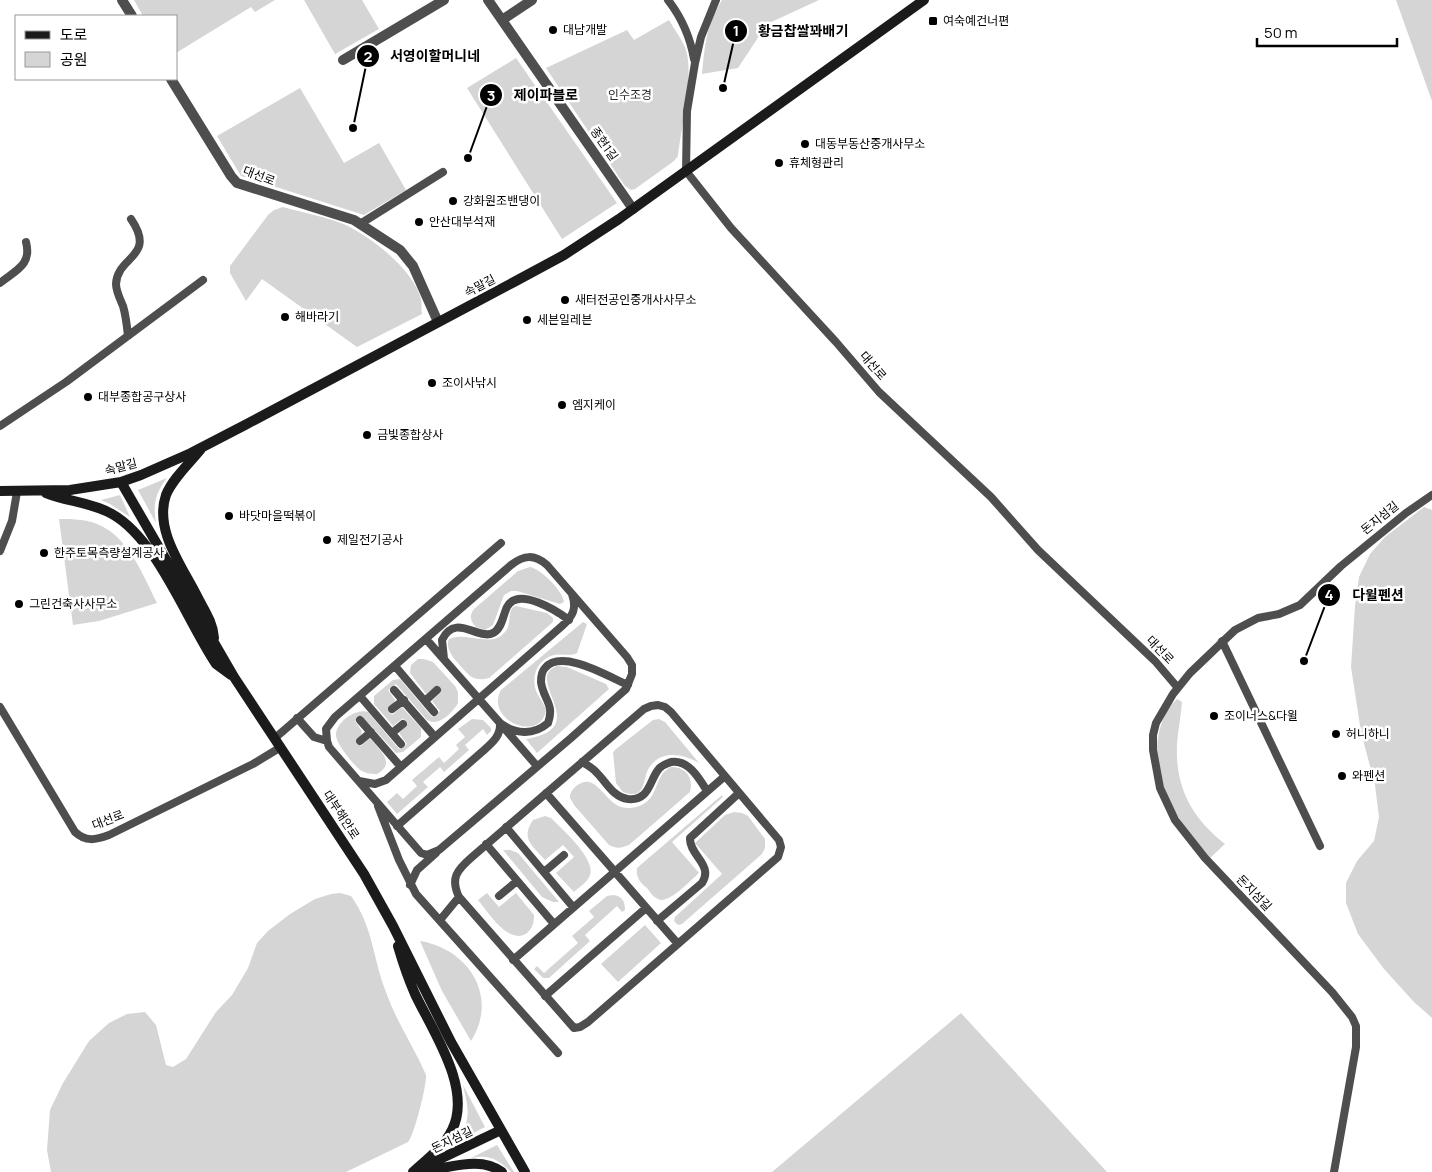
<svg xmlns="http://www.w3.org/2000/svg" width="1432" height="1172" font-family="Manrope,'Noto Sans KR',sans-serif">
	<style>
		.green { fill: #d5d5d5 }
		.lines { fill: none; stroke-linecap: round; stroke-linejoin: round }
		.lane { stroke: #4e4e4e; stroke-width: 8 }
		.street { stroke: #4e4e4e; stroke-width: 10 }
		.secondary { stroke: #1b1b1b; stroke-width: 10 }
		.poi-dot { fill: #000; stroke: #fff; stroke-width: 2 }
		.labels { text-anchor: middle; stroke-width: 5; stroke-linejoin: round; paint-order: stroke }
		.poi-label { font-size: 12px; fill: #000; stroke: #fff; text-anchor: start }
		.park-label { font-size: 12px; fill: #2c2c2c; stroke: #fff }
		.street-label { font-size: 12px; fill: #000; stroke: #fff }
		.leader { fill: none; stroke: #000; stroke-width: 2 }
		.callout-dot { fill: #000; stroke: #fff; stroke-width: 2 }
		.mark-label { font-size: 15px; text-anchor: middle; font-weight: bold; fill: #fff }
		.callout-label { font-size: 14px; text-anchor: middle; font-weight: bold; fill: #000; stroke: #fff; stroke-width: 5; stroke-linejoin: round; paint-order: stroke }
	</style>
	<rect width="100%" height="100%" fill="#fff"/>
	<path class="green" d="M 134,0 L 275,0 L 255,12 L 251,7 L 176,53 L 176,16 L 143,16 Z
		M 304,0 L 362,0 L 379,29 L 335,54 Z
		M 722,0 L 819,0 L 767,24 L 738,68 L 702,74 C 705,45 706,26 722,0 Z
		M 1396,0 L 1432,0 L 1432,101 Z
		M 669,20 C 674,29 681,38 685,47 C 695,72 681,128 678,156 L 674,161 L 635,189 L 631,190 L 625,186 L 546,68 L 627,30 L 634,40 Z
		M 516,58 L 617,203 L 562,239 L 467,88 Z
		M 300,88 L 344,163 L 379,143 L 406,190 L 364,215 L 241,176 L 217,136 Z
		M 283,207 C 301,212 330,218 346,225 C 372,238 413,269 421,299 C 422,304 421,309 422,314 L 357,347 L 262,279 L 246,301 L 230,273 L 230,266 L 268,215 L 274,210 Z
		M 167,478 C 155,493 153,505 156,523 L 138,490 Z
		M 120,495 L 130,517 L 110,504 L 101,500 Z
		M 1424,507 L 1432,510 L 1432,1018 L 1414,1002 L 1384,969 L 1358,934 L 1346,903 L 1346,883 L 1357,861 L 1374,841 L 1379,817 L 1375,785 L 1361,732 L 1351,667 L 1355,606 L 1359,577 L 1370,554 L 1385,537 Z
		M 59,519 C 71,519 85,519 97,524 C 128,536 143,575 157,603 L 99,621 L 73,625 Z
		M 530,567 C 541,569 563,591 564,602 L 560,604 L 517,591 L 511,591 L 504,595 L 493,625 L 485,630 L 476,627 C 470,621 469,616 474,609 L 518,571 Z
		M 516,606 L 547,613 L 553,618 L 553,622 L 489,678 C 482,680 476,680 470,676 C 462,667 443,651 449,639 C 468,631 491,649 505,632 C 512,624 507,614 513,607 Z
		M 583,622 L 587,624 L 577,653 C 569,657 562,653 554,655 C 537,659 530,678 537,693 C 540,699 544,704 546,710 C 541,744 484,720 501,690 Z
		M 418,659 L 424,659 L 433,662 L 455,686 L 458,692 L 458,703 C 452,713 439,727 427,720 L 396,684 L 388,690 L 395,700 L 394,703 L 387,709 L 392,715 L 402,707 L 421,728 L 421,737 L 403,752 L 396,753 L 362,716 L 355,721 L 362,731 L 361,735 L 355,740 L 361,746 L 370,738 C 379,750 397,763 377,774 C 370,774 363,773 358,768 C 352,763 336,743 336,735 C 336,722 356,708 368,712 L 399,749 L 407,744 L 399,733 L 408,724 L 403,718 L 393,726 L 374,704 L 374,696 L 393,680 L 400,679 L 432,717 L 440,711 L 432,701 L 441,692 L 436,686 L 426,694 L 410,673 L 411,665 Z
		M 557,666 L 567,667 L 606,684 L 609,689 L 537,753 L 526,739 C 595,728 522,679 557,666 Z
		M 1177,699 L 1182,702 C 1181,716 1178,730 1177,744 C 1175,788 1192,818 1225,844 L 1210,858 C 1194,840 1179,821 1168,799 C 1153,769 1151,723 1177,699 Z
		M 472,719 L 483,720 L 491,728 L 491,731 L 487,735 L 483,729 L 465,745 L 469,750 L 444,772 L 440,767 L 423,782 L 428,787 L 397,814 L 387,802 L 397,793 L 403,799 L 417,786 L 412,780 L 439,757 L 444,763 L 459,749 L 456,745 L 465,737 L 458,729 Z
		M 659,719 L 665,722 L 699,763 C 683,754 661,749 649,768 C 642,779 647,801 623,792 L 616,783 L 613,752 L 616,749 L 653,720 Z
		M 671,767 C 686,767 694,778 690,792 L 629,845 C 621,848 617,849 609,845 L 574,805 C 573,802 571,800 570,798 C 569,788 584,778 592,783 C 606,791 611,809 630,808 C 662,805 651,776 671,767 Z
		M 722,795 L 723,797 L 672,842 L 699,873 C 691,880 668,905 658,899 C 653,897 650,892 647,888 C 640,882 636,878 637,868 Z
		M 734,812 L 742,813 L 748,816 L 765,839 L 765,848 L 762,854 L 682,924 L 678,925 L 674,921 L 675,917 L 722,874 L 695,843 L 725,815 Z
		M 545,816 L 551,818 C 562,829 596,859 590,875 C 588,882 579,887 574,892 L 556,873 L 574,857 L 563,845 L 545,860 C 533,846 520,839 533,820 Z
		M 503,850 L 510,850 L 518,853 L 559,902 L 553,902 L 542,897 Z
		M 340,893 L 351,896 C 373,926 373,959 386,992 C 396,1021 414,1047 426,1075 C 427,1084 414,1136 408,1142 L 346,1172 L 51,1172 L 47,1150 L 50,1110 L 63,1083 L 89,1041 L 109,1023 L 127,1014 L 145,1012 L 156,1025 L 166,1065 L 173,1067 L 186,1059 L 216,1012 L 232,995 L 248,968 L 257,943 L 268,931 L 290,914 L 315,899 L 331,894 Z
		M 487,893 L 499,907 L 516,893 L 534,915 C 534,922 533,928 527,933 C 509,946 488,912 478,900 Z
		M 613,895 C 622,896 625,901 625,910 L 622,912 L 617,906 L 585,935 L 590,941 L 549,978 L 543,978 L 534,969 L 537,966 L 544,973 L 578,943 L 572,936 L 594,917 L 589,911 L 607,896 Z
		M 645,925 L 661,943 L 618,982 L 601,964 Z
		M 420,941 C 469,949 499,997 471,1041 L 442,991 Z
		M 961,1013 L 1107,1172 L 772,1172 Z
		M 463,1085 L 485,1127 L 454,1143 C 472,1122 469,1111 463,1085 Z
		M 497,1145 L 514,1172 L 511,1172 C 498,1159 489,1154 471,1158 Z"/>
	<g class="lines">
		<path class="lane" d="M 668,0 C 682,18 690,36 694,59
			M 716,0 L 701,37 L 695,63 L 687,111 L 686,171 L 731,228 L 836,342 L 879,392 L 991,497 L 1038,550 L 1155,661 L 1178,688
			M 360,224 L 443,172
			M 0,283 C 16,270 32,265 26,242
			M 128,336 C 127,326 126,316 123,306 C 120,299 116,291 116,284 C 117,256 157,257 131,219
			M 0,426 L 66,382 L 203,280
			M 0,551 L 12,521 L 17,492
			M 1222,641 L 1320,846
			M 444,659 L 442,640 C 455,612 479,641 493,633 C 502,629 503,615 507,607 C 518,586 557,611 569,620
			M 395,666 L 434,712
			M 394,690 L 435,737
			M 360,696 L 401,744
			M 425,701 L 437,690
			M 658,705 L 665,707 L 671,712 L 779,840 L 781,847 L 778,857 L 588,1022 L 580,1027 L 574,1028 L 459,897 C 450,878 457,870 472,857 L 644,709 L 651,706 Z
			M 0,707 L 75,832 C 86,842 95,840 109,835 L 253,764 L 281,747
			M 392,709 L 404,700
			M 297,718 L 314,737 L 327,741 L 329,747 L 421,853 L 427,855 L 439,850 L 571,738 L 626,689 L 632,674 L 632,665 L 627,657 L 547,565 C 534,554 524,555 511,565 L 335,717 L 326,729 L 327,741
			M 360,720 L 401,767
			M 500,723 C 515,734 533,736 548,723 C 555,704 543,699 541,682 C 541,677 542,671 545,668 C 562,648 609,677 628,685
			M 504,728 L 537,766
			M 392,733 L 403,724
			M 275,738 L 501,543
			M 360,741 L 371,732
			M 582,762 C 587,765 593,768 597,773 C 607,783 613,797 628,799 C 649,801 649,782 658,770 C 661,765 666,764 671,762 C 688,759 699,778 707,791
			M 359,781 L 375,784 L 386,780 L 562,626 C 573,616 577,609 572,594
			M 546,793 L 678,944
			M 378,806 L 399,860 L 416,894 L 558,1053
			M 397,826 L 483,751 C 492,743 501,736 500,723 L 426,639
			M 506,827 L 573,907
			M 486,844 L 554,924
			M 544,872 L 564,855
			M 410,885 L 417,870 L 436,853
			M 499,896 L 517,881
			M 440,920 L 459,897
			M 657,921 L 702,883 C 714,865 689,855 690,838 L 739,793
			M 513,960 L 725,776
			M 545,996 L 646,908
			M 1334,1172 L 1356,1047 L 1356,1026 L 1352,1017 L 1332,992 L 1205,858 L 1175,820 L 1160,788 L 1153,750 L 1153,735 L 1156,723 L 1173,694 L 1190,673 L 1235,630 L 1258,618 L 1279,614 L 1300,605 L 1341,566 L 1406,513 L 1432,495"/>
		<path class="street" d="M 122,0 L 132,16
			M 488,0 L 633,209
			M 502,20 L 532,0
			M 343,60 L 444,0
			M 171,79 L 231,176 L 237,183 L 354,220 L 400,250 L 413,266 L 438,322"/>
		<path class="secondary" d="M 201,449 C 190,463 173,478 166,495 C 154,530 182,566 197,596 C 204,610 213,622 214,638
			M 121,482 L 234,677 L 364,874 L 393,926 L 451,1042 L 525,1172
			M 0,491 L 70,490 L 121,482 L 141,475 L 191,453 L 245,425 L 514,282 L 564,255 L 619,219 L 924,0
			M 46,493 C 68,502 91,502 112,514 C 157,539 187,621 216,664 L 231,675
			M 398,946 C 403,963 408,978 415,994 C 432,1030 473,1089 452,1130 C 444,1147 427,1159 413,1172
			M 421,1168 L 501,1130
			M 423,1171 C 448,1169 479,1155 502,1172"/>
	</g>
	<g class="poi-dot">
		<rect x="928" y="16" width="10" height="10" rx="2.5"/>
		<circle cx="553" cy="30" r="5"/>
		<circle cx="805" cy="144" r="5"/>
		<circle cx="779" cy="163" r="5"/>
		<circle cx="453" cy="201" r="5"/>
		<circle cx="419" cy="222" r="5"/>
		<circle cx="565" cy="300" r="5"/>
		<circle cx="285" cy="317" r="5"/>
		<circle cx="527" cy="320" r="5"/>
		<circle cx="432" cy="383" r="5"/>
		<circle cx="88" cy="397" r="5"/>
		<circle cx="562" cy="405" r="5"/>
		<circle cx="367" cy="435" r="5"/>
		<circle cx="229" cy="516" r="5"/>
		<circle cx="327" cy="540" r="5"/>
		<circle cx="44" cy="553" r="5"/>
		<circle cx="19" cy="604" r="5"/>
		<circle cx="1214" cy="716" r="5"/>
		<circle cx="1336" cy="734" r="5"/>
		<circle cx="1342" cy="776" r="5"/>
	</g>
	<g class="labels">
		<g class="poi-label">
			<text x="943" y="25">여숙예건너편</text>
			<text x="563" y="34">대남개발</text>
			<text x="815" y="148">대동부동산중개사무소</text>
			<text x="789" y="167">휴체형관리</text>
			<text x="463" y="205">강화원조밴댕이</text>
			<text x="429" y="226">안산대부석재</text>
			<text x="575" y="304">새터전공인중개사사무소</text>
			<text x="295" y="321">해바라기</text>
			<text x="537" y="324">세븐일레븐</text>
			<text x="442" y="387">조이사낚시</text>
			<text x="98" y="401">대부종합공구상사</text>
			<text x="572" y="409">엠지케이</text>
			<text x="377" y="439">금빛종합상사</text>
			<text x="239" y="520">바닷마을떡볶이</text>
			<text x="337" y="544">제일전기공사</text>
			<text x="54" y="557">한주토목측량설계공사</text>
			<text x="29" y="608">그린건축사사무소</text>
			<text x="1224" y="720">조이너스&amp;다윌</text>
			<text x="1346" y="738">허니하니</text>
			<text x="1352" y="780">와펜션</text>
		</g>
		<g class="park-label">
			<text x="630" y="99">인수조경</text>
		</g>
		<g class="street-label">
			<text transform="translate(604 144) rotate(55)" y="4">종현1길</text>
			<text transform="translate(259 176) rotate(21)" y="4">대선로</text>
			<text transform="translate(480 286) rotate(-28)" y="4">속말길</text>
			<text transform="translate(873 366) rotate(49)" y="4">대선로</text>
			<text transform="translate(121 467) rotate(-15)" y="4">속말길</text>
			<text transform="translate(1380 518) rotate(-39)" y="4">돈지섬길</text>
			<text transform="translate(1160 650) rotate(46)" y="4">대선로</text>
			<text transform="translate(341 815) rotate(57)" y="4">대부해안로</text>
			<text transform="translate(108 820) rotate(-21)" y="4">대선로</text>
			<text transform="translate(1254 893) rotate(46)" y="4">돈지섬길</text>
			<text transform="translate(452 1140) rotate(-26)" y="4">돈지섬길</text>
		</g>
	</g>
	<path class="leader" d="M723 88L736 31M353 128L368 56M468 158L491 95M1304 661L1329 595"/>
	<g class="callout-dot">
		<circle cx="723" cy="88" r="5"/>
		<circle cx="353" cy="128" r="5"/>
		<circle cx="468" cy="158" r="5"/>
		<circle cx="1304" cy="661" r="5"/>
		<circle cx="736" cy="31" r="12"/>
		<circle cx="368" cy="56" r="12"/>
		<circle cx="491" cy="95" r="12"/>
		<circle cx="1329" cy="595" r="12"/>
	</g>
	<g class="mark-label">
		<text x="736" y="36">1</text>
		<text x="368" y="62">2</text>
		<text x="491" y="101">3</text>
		<text x="1329" y="600">4</text>
	</g>
	<g class="callout-label">
		<text x="803" y="36">황금찹쌀꽈배기</text>
		<text x="435" y="61">서영이할머니네</text>
		<text x="546" y="100">제이파블로</text>
		<text x="1378" y="600">다윌펜션</text>
	</g>
	<rect x="15" y="15" width="162" height="65" fill="#ffffff" stroke="#999999"/>
	<rect x="25" y="31" width="25" height="8" fill="#1b1b1b" stroke="#999999"/>
	<text x="60" y="40" font-size="15" fill="#000000">도로</text>
	<rect x="25" y="52" width="25" height="15" fill="#d5d5d5" stroke="#999999"/>
	<text x="60" y="65" font-size="15" fill="#000000">공원</text>
	<path d="M1257 38v8h140v-8" fill="none" stroke="#000000" stroke-width="2.5"/>
	<text x="1264" y="38" font-size="15" fill="#000000" stroke="#ffffff" stroke-width="4" paint-order="stroke">50 m</text>
</svg>
